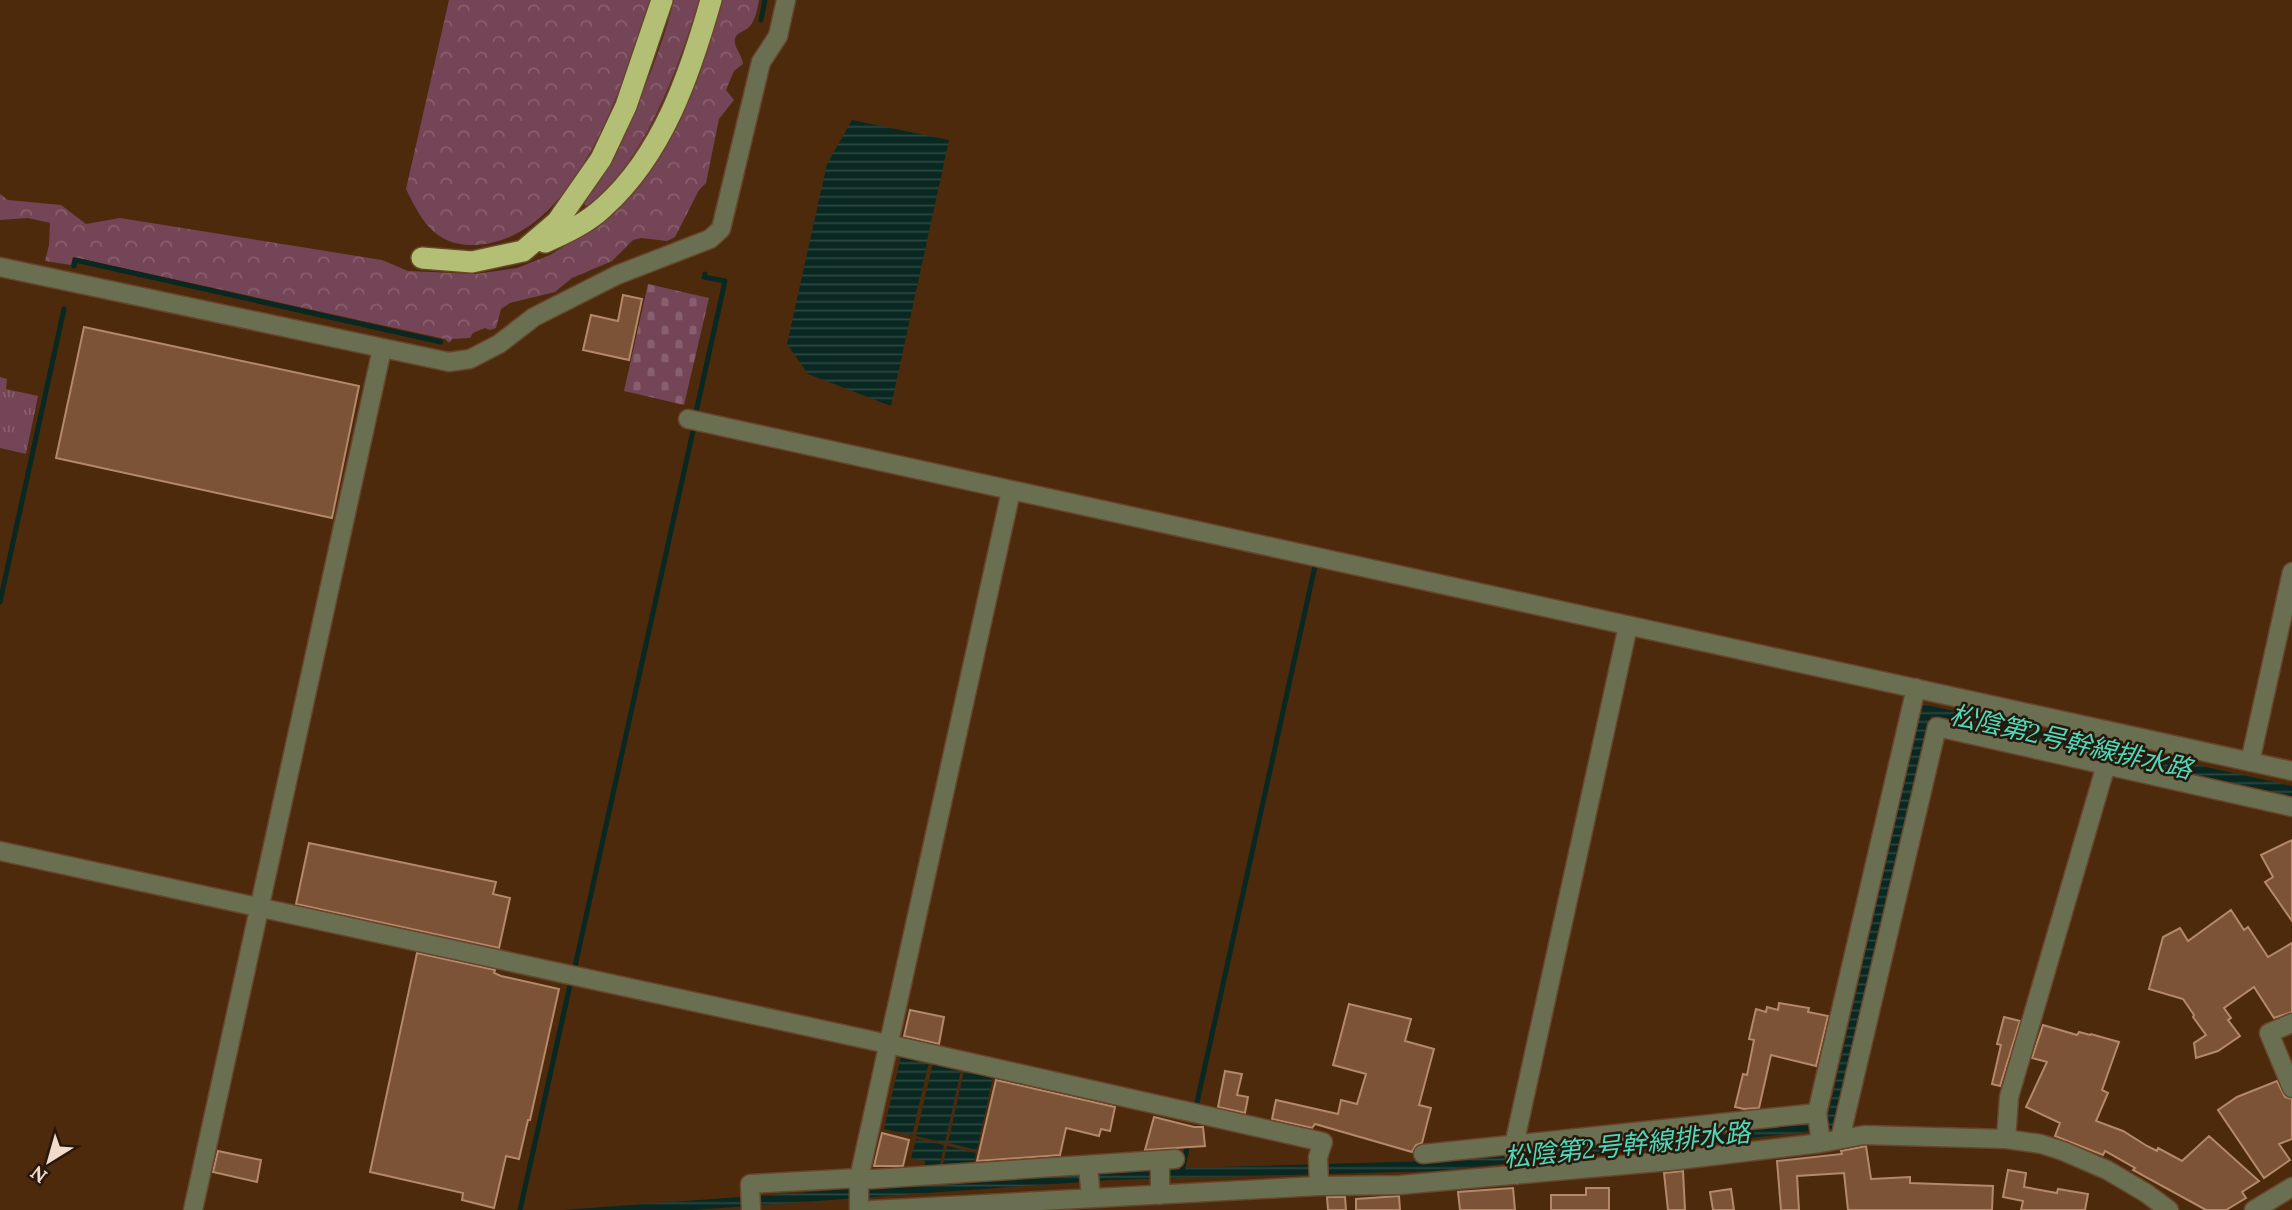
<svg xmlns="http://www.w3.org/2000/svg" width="2292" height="1210" font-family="Lora,'Noto Sans JP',serif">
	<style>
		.grass { fill: url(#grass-tufts) }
		.forest { fill: url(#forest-crowns) }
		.cemetery { fill: url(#cemetery-stones) }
		.water { fill: url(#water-rules) }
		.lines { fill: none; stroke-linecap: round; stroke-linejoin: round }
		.stream { stroke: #082821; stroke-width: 5 }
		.building { fill: #7c5336; stroke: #b4896a; stroke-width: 2 }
		.minor-casing { stroke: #68462b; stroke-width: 21 }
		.tertiary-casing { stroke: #68462b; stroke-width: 21 }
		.motorway-casing { stroke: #68462b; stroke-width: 24 }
		.minor { stroke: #6a6f52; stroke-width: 18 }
		.tertiary { stroke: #6a6f52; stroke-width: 18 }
		.motorway { stroke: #b3bf74; stroke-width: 21 }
		.labels { text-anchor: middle; stroke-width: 5; stroke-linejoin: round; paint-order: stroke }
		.water-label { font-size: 26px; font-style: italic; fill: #4cdabc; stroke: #28180c }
	</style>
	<defs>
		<pattern id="grass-tufts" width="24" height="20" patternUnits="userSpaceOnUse" patternTransform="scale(1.75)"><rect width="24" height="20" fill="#744557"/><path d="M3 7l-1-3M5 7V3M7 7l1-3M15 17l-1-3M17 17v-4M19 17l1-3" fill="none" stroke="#885f6e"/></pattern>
		<pattern id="forest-crowns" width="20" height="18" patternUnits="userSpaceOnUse" patternTransform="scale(1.75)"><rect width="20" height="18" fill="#744557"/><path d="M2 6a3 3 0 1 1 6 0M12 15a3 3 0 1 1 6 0" fill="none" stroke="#885f6e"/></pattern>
		<pattern id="cemetery-stones" width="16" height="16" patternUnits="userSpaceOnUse" patternTransform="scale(1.75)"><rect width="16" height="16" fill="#744557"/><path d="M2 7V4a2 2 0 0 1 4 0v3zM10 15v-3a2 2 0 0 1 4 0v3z" fill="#885f6e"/></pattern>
		<pattern id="water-rules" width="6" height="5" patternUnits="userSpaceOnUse" patternTransform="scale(1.75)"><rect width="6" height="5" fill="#082821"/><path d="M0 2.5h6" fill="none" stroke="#2c4740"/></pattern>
	</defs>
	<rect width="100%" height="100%" fill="#4e2a0c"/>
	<path class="grass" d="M 0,377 L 7,379 L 6,389 L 38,396 L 26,454 L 0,448 Z"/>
	<path class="forest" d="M 449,0 L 651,0 C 646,22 637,44 629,65 C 603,133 559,242 474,245 C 435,246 421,220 406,189 Z
		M 674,0 L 699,0 C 678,69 646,161 587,207 L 584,204 C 623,140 655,74 674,0 Z
		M 722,0 L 759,0 C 757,9 756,20 749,27 C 744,32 733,33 735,43 C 736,50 742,55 743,64 L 734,71 L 726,90 L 734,100 L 719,119 L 706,183 L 699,190 L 675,237 L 667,241 L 641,238 L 633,240 L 612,261 L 572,278 L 555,292 L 510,303 L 501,309 L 496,328 L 490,330 L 485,328 L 473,333 L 470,338 L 452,339 L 449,343 L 445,339 L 73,257 L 71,265 L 45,261 L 49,245 L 50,223 L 28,218 L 0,220 L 0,194 L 8,200 L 61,205 L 86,224 L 120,218 L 382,260 L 408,271 L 476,274 L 517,268 L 550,255 L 605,221 L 637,188 L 692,91 Z"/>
	<path class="cemetery" d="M 648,284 L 709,298 L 684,405 L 624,391 Z"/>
	<path class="water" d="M 852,120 L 949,140 L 891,406 L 808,374 L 787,344 L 827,164 Z
		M 1922,704 L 2292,786 L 2292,796 L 1931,716 L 1836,1129 L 1435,1171 L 1110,1180 L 693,1210 L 562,1210 L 1111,1170 L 1430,1161 L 1827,1120 Z
		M 901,1056 L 929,1062 L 912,1135 L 884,1129 Z
		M 933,1063 L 961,1070 L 945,1143 L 916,1136 Z
		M 964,1070 L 993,1077 L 977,1150 L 948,1143 Z
		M 916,1139 L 944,1145 L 940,1165 L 925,1166 L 925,1161 L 911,1158 Z
		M 947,1146 L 976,1153 L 974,1162 L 943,1164 Z"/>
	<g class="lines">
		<path class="stream" d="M 761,20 L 765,0
			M 74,266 L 75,260 L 441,342
			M 696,412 L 725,281 L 704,277 L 705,274
			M 0,602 L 64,309
			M 574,971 L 693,431
			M 1196,1107 L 1315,566
			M 1182,1172 L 1188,1143
			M 520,1210 L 570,985"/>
	</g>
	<path class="building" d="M 623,295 L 642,299 L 629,360 L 583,350 L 591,315 L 618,321 Z
		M 84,327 L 359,386 L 332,518 L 56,458 Z
		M 2292,840 L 2292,921 L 2265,882 L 2273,877 L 2261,855 Z
		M 309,843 L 496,882 L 493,894 L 510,898 L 499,948 L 296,904 Z
		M 2231,910 L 2244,930 L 2248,927 L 2268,957 L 2292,943 L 2292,1012 L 2274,1018 L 2254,987 L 2224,1008 L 2231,1018 L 2228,1020 L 2240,1036 L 2218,1051 L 2196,1058 L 2194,1043 L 2206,1035 L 2193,1017 L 2194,1015 L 2183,999 L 2149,989 L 2163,937 L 2180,928 L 2188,941 Z
		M 417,953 L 495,970 L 494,973 L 501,976 L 559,989 L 530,1120 L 528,1120 L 519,1159 L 506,1156 L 494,1208 L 462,1200 L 463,1193 L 370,1172 Z
		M 1779,1003 L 1809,1008 L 1808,1012 L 1828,1016 L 1816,1066 L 1771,1055 L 1759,1108 L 1744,1109 L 1735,1107 L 1743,1074 L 1747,1075 L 1754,1040 L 1749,1039 L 1756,1009 L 1766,1012 L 1767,1007 L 1778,1010 Z
		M 1349,1004 L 1411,1019 L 1405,1041 L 1434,1049 L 1419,1105 L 1431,1108 L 1422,1143 L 1416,1145 L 1412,1152 L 1315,1124 L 1312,1128 L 1272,1119 L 1276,1100 L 1338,1114 L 1341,1100 L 1357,1104 L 1366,1074 L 1333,1065 Z
		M 910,1010 L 944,1017 L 939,1044 L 904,1036 Z
		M 2004,1017 L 2020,1021 L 2000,1086 L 1992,1084 L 2001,1045 L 1997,1044 Z
		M 2043,1025 L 2077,1035 L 2079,1032 L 2090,1035 L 2091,1034 L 2119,1042 L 2102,1090 L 2108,1093 L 2096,1121 L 2123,1131 L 2147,1146 L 2157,1151 L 2158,1148 L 2182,1161 L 2209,1136 L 2259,1181 L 2242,1192 L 2246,1198 L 2226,1210 L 2206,1210 L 2133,1170 L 2135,1168 L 2105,1151 L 2103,1155 L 2055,1136 L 2060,1123 L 2026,1107 L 2047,1062 L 2032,1058 Z
		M 1225,1071 L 1242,1074 L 1237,1095 L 1248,1097 L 1245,1113 L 1218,1107 Z
		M 996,1080 L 1115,1107 L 1110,1131 L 1101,1129 L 1099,1136 L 1066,1128 L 1060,1155 L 977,1161 Z
		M 2277,1081 L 2285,1097 L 2292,1099 L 2292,1139 L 2279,1144 L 2290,1160 L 2264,1178 L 2218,1110 L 2237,1097 Z
		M 1154,1117 L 1194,1127 L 1203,1127 L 1205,1146 L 1145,1150 Z
		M 882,1133 L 909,1140 L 903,1166 L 874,1166 Z
		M 1866,1146 L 1871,1179 L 1910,1177 L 1910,1183 L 1993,1186 L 1992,1210 L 1848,1210 L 1844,1173 L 1797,1176 L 1799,1210 L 1781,1210 L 1777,1161 L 1842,1154 L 1841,1151 Z
		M 218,1151 L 261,1160 L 257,1182 L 213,1172 Z
		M 2008,1170 L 2026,1173 L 2024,1187 L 2057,1193 L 2058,1189 L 2088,1194 L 2085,1210 L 2021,1210 L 2023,1201 L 2003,1197 Z
		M 1683,1171 L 1685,1210 L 1668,1210 L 1664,1173 Z
		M 1513,1188 L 1515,1210 L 1460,1210 L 1458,1192 Z
		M 1586,1188 L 1609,1188 L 1609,1210 L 1551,1210 L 1551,1195 L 1586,1195 Z
		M 1731,1189 L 1734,1210 L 1713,1210 L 1710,1192 Z
		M 1399,1196 L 1400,1210 L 1356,1210 L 1356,1199 Z
		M 1327,1197 L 1345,1197 L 1346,1210 L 1328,1210 Z"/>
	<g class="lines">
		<g class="minor-casing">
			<path id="minor" d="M 778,36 L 786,0
				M 688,419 L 2292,771
				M 2250,762 L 2292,572
				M 0,851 L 888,1044 L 1323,1142 L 1318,1157 L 1319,1186
				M 2292,1023 L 2269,1033 L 2292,1088
				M 1840,1139 L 1937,727 L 2292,807
				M 2006,1139 L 2009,1097 L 2106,765
				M 1821,1143 L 1817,1113 L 1916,688
				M 1423,1154 L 1817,1113
				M 1160,1160 L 1160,1195
				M 1088,1165 L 1091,1198
				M 1517,1175 L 1514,1145 L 1628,626
				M 859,1180 L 1175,1159
				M 193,1210 L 382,349
				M 751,1210 L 750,1184 L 859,1178
				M 859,1210 L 859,1178 L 1011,491
				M 872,1210 L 1319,1186 L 1400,1185 L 1670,1161 L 1821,1143 L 1864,1135 L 2006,1139 L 2041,1144 L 2063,1151 L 2107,1170 L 2146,1193 L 2169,1210
				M 2254,1210 L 2292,1187"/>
		</g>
		<g class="tertiary-casing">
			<path id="tertiary" d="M 0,267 L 449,362 L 470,359 L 499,344 L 534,317 L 617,275 L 710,239 L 721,229 L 761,62 L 778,36"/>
		</g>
		<g class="motorway-casing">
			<path id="motorway" d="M 545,242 C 566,233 587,223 604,207 C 663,154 690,74 711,0
				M 422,258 L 472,262 L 523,251 L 557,222 L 601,159 L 626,106 L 662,0"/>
		</g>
		<use href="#minor" class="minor"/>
		<use href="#tertiary" class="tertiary"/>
		<use href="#motorway" class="motorway"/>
	</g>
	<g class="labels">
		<g class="water-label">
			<text transform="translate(2071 742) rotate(13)" y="9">松陰第2号幹線排水路</text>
			<text transform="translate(1627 1145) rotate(-6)" y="9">松陰第2号幹線排水路</text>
		</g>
	</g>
	<g transform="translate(49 1161) rotate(217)" stroke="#28180c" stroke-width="5" paint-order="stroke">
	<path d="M0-5L12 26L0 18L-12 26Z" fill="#f3dbcb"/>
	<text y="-10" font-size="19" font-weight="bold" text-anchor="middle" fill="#f3dbcb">N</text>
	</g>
</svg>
